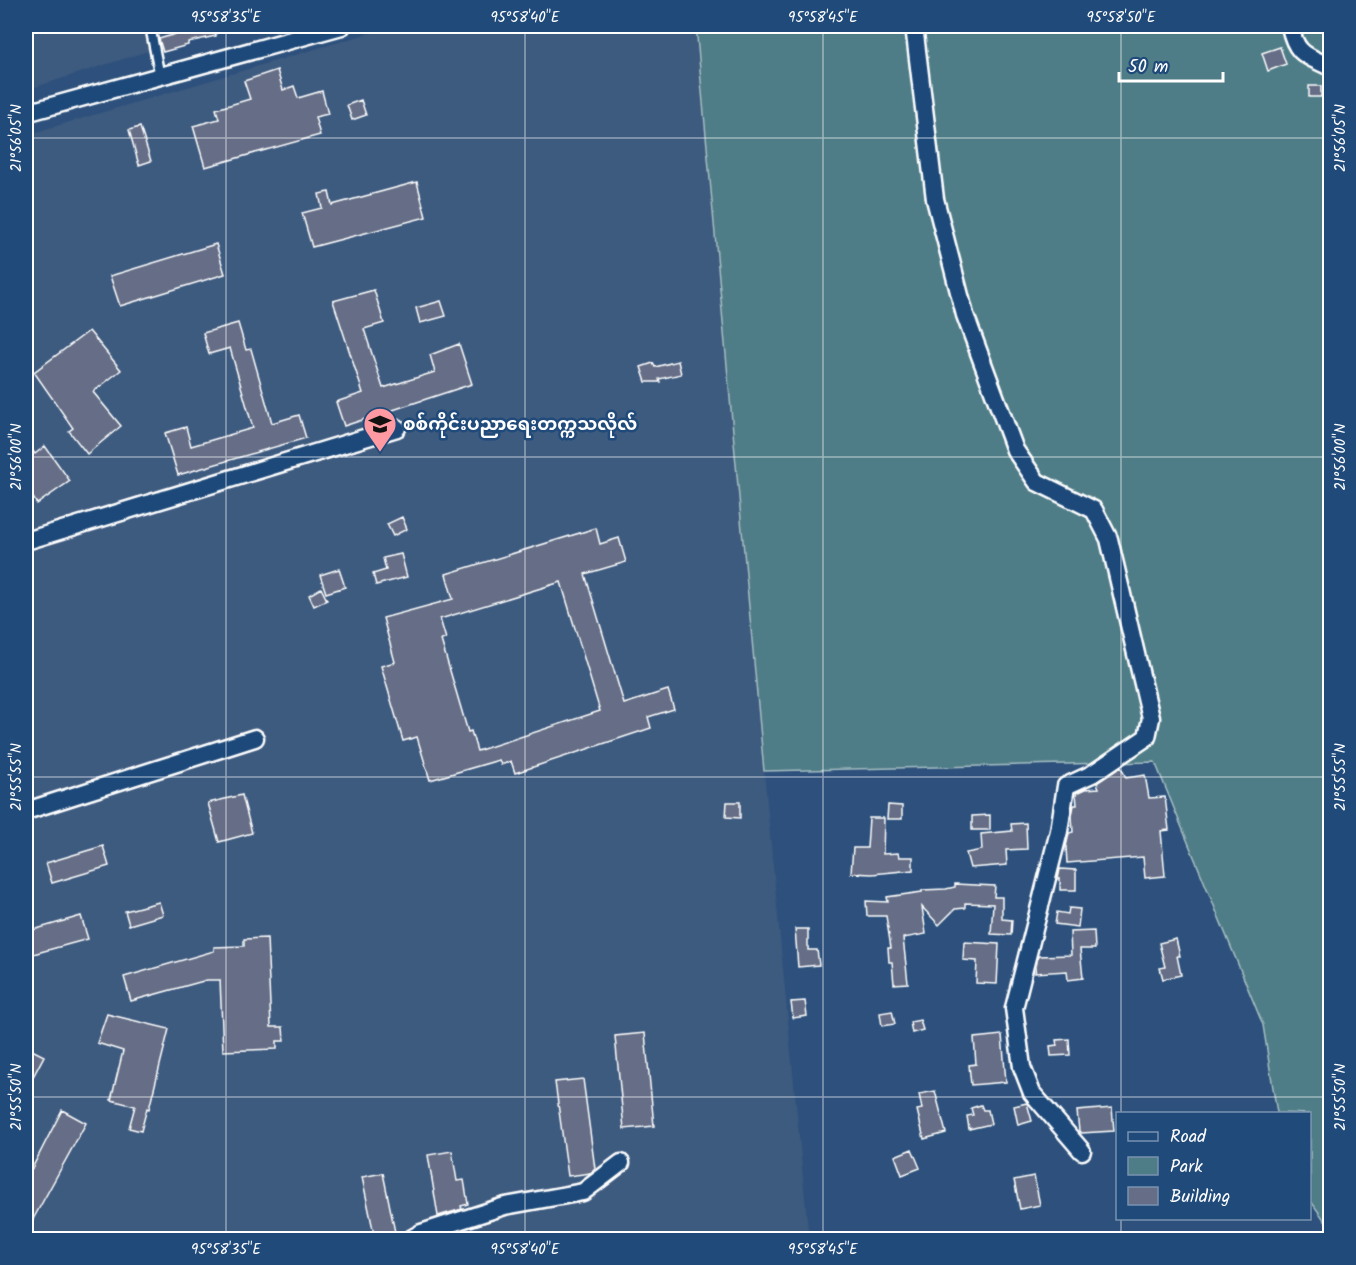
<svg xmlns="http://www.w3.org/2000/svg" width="1356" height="1265" font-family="Kalam,'Noto Sans Myanmar',sans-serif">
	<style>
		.built { fill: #3e5a7f }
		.green { fill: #4f7d87; stroke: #a7bec3; stroke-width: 1.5 }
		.building { fill: #656e86; stroke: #fff; stroke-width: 1.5; fill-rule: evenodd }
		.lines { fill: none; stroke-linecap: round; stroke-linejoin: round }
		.lane-casing { stroke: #fff; stroke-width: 13 }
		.street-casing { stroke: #fff; stroke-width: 21 }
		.lane { stroke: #1f4a7a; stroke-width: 8 }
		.street { stroke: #1f4a7a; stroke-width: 16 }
		.ticks { fill: none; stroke: #fff; stroke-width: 1.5; stroke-opacity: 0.45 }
		.labels { text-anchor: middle; stroke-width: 5; stroke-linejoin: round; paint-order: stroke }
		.poi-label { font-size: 18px; font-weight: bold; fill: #fff; stroke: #1f4a7a; text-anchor: start }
		.neatline { fill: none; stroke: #fff; stroke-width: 2 }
		.ticks-label { font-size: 15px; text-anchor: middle; fill: #fff }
	</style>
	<rect width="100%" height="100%" fill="#2d517c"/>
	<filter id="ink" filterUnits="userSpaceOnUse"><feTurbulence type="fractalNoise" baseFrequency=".0167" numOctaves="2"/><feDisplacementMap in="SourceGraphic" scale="12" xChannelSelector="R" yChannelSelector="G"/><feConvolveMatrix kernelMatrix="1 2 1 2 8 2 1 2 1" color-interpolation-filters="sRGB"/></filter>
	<g filter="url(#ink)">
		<path class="built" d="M 26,26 L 227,26 L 26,90 Z
			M 393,26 L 696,26 L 764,771 L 809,1239 L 26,1239 L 26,135 Z"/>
		<path class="green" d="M 696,26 L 1330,26 L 1330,1228 L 1310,1200 L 1310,1114 L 1277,1113 L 1263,1025 L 1155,762 L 764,771 Z"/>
		<path class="building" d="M 174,26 L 214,26 L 216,36 L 188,42 L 188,45 L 163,52 L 159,39 L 176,34 Z
			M 1280,47 L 1286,64 L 1268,71 L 1262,53 Z
			M 277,70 L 283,90 L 294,86 L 298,98 L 322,91 L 328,114 L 315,117 L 320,135 L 205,167 L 193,126 L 219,119 L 216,109 L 250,99 L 244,81 Z
			M 1309,86 L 1321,86 L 1321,97 L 1309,97 Z
			M 361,100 L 366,115 L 352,120 L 347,105 Z
			M 140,127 L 151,161 L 139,165 L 129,130 Z
			M 417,182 L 426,217 L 312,247 L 302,213 L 322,208 L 319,194 L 329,192 L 332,205 Z
			M 216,244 L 225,274 L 120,306 L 110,276 Z
			M 374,290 L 384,323 L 364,329 L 383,388 L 435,372 L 430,355 L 459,344 L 472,384 L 344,426 L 336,402 L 363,393 L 333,301 Z
			M 441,301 L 446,316 L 420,323 L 416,308 Z
			M 238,323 L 246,350 L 251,349 L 272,423 L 299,415 L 306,438 L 178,475 L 165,433 L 186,427 L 191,446 L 253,428 L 230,348 L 209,354 L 203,333 Z
			M 89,331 L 121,370 L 93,392 L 121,426 L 87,454 L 69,431 L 73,428 L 34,372 Z
			M 678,361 L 681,374 L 659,379 L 660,382 L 646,382 L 641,367 L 653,363 L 655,367 Z
			M 26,441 L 35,454 L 45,446 L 70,481 L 37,504 L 26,487 Z
			M 402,517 L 407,529 L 393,536 L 387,524 Z
			M 596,528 L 600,544 L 619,538 L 626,562 L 585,574 L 624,704 L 668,690 L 674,709 L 648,717 L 651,728 L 515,773 L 511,761 L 501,765 L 499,760 L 430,780 L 417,737 L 403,741 L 381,666 L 395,662 L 383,618 L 453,599 L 446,574 ZM 561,582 L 600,711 L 477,751 L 471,731 L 468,732 L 441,640 L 446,639 L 440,619 Z
			M 401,554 L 407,577 L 376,585 L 373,574 L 386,570 L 383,558 Z
			M 339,569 L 345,587 L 326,593 L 320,575 Z
			M 321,588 L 327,600 L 314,606 L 309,595 Z
			M 1121,767 L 1126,778 L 1145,775 L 1149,798 L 1165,797 L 1169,830 L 1161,831 L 1165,876 L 1145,878 L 1143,857 L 1067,863 L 1066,847 L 1069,833 L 1073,832 L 1072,816 L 1074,805 L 1077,805 L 1076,793 L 1085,789 L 1099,788 L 1097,783 Z
			M 242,795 L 252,833 L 219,842 L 208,803 Z
			M 727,802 L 740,802 L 740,818 L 726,817 Z
			M 888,805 L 902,806 L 902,819 L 887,819 Z
			M 990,815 L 990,830 L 972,830 L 972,816 Z
			M 869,818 L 884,818 L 883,854 L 898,853 L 899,857 L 913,857 L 913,870 L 872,874 L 851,873 L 853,848 L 867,848 Z
			M 1026,823 L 1027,849 L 1006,850 L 1007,865 L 970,868 L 966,853 L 982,850 L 981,834 L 1012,831 L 1011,824 Z
			M 103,846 L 109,866 L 52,883 L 46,863 Z
			M 1060,869 L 1076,870 L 1076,890 L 1060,890 L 1060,879 L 1058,879 Z
			M 955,884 L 995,886 L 994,897 L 1002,897 L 1002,919 L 1012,920 L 1011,935 L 991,934 L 993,904 L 965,903 L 965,908 L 955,909 L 939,925 L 922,907 L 926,934 L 903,938 L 908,983 L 894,984 L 892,962 L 889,962 L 888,948 L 891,948 L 886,916 L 867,916 L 866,901 L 888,902 L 887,897 L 922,892 L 922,890 L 946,889 L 955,887 Z
			M 159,902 L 163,915 L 129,925 L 125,911 Z
			M 1069,908 L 1080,909 L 1078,927 L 1055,924 L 1057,912 L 1068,914 Z
			M 81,916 L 88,939 L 26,956 L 26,932 Z
			M 795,929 L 808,929 L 808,950 L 817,950 L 819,965 L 798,967 Z
			M 1094,931 L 1095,949 L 1080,949 L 1083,978 L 1068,980 L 1067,971 L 1035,973 L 1038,956 L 1071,955 L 1070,932 Z
			M 267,938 L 271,1027 L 283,1027 L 284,1041 L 277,1041 L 277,1049 L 223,1051 L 220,980 L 207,980 L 131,1001 L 124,977 L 214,951 L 214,947 L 244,946 L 244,939 Z
			M 1176,939 L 1180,956 L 1177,956 L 1181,975 L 1163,979 L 1160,968 L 1165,967 L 1159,943 Z
			M 964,942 L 999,944 L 997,984 L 976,983 L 977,961 L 963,960 Z
			M 805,1001 L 807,1016 L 793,1018 L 791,1002 Z
			M 892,1011 L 895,1024 L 882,1026 L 880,1013 Z
			M 107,1014 L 169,1029 L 149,1109 L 147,1108 L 141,1131 L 129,1128 L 135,1106 L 111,1100 L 123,1051 L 97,1043 Z
			M 920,1020 L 923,1030 L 912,1033 L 910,1022 Z
			M 645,1033 L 654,1126 L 624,1129 L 615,1036 Z
			M 1002,1035 L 1006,1082 L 971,1085 L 969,1065 L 976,1064 L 974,1038 Z
			M 1069,1039 L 1070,1055 L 1051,1056 L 1050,1046 L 1057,1045 L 1056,1040 Z
			M 26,1047 L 44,1056 L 26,1090 Z
			M 583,1079 L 595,1169 L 591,1173 L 568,1176 L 555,1082 Z
			M 935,1091 L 946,1133 L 924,1139 L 917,1110 L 922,1109 L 919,1094 Z
			M 1027,1103 L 1032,1121 L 1018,1125 L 1014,1106 Z
			M 981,1105 L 983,1110 L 988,1110 L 991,1124 L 969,1129 L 967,1116 L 973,1115 L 971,1108 Z
			M 1112,1108 L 1114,1131 L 1081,1133 L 1079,1131 L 1077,1111 Z
			M 62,1110 L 86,1123 L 26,1232 L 26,1180 Z
			M 912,1149 L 920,1168 L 902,1175 L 895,1156 Z
			M 452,1151 L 457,1181 L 464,1180 L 468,1204 L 461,1206 L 462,1209 L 438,1216 L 428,1155 Z
			M 383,1173 L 396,1237 L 375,1239 L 362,1177 Z
			M 1034,1176 L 1040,1205 L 1020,1209 L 1014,1180 Z"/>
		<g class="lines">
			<g class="lane-casing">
				<path id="lane" d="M 150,26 L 160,77"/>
			</g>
			<g class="street-casing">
				<path id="street" d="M 914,26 L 935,199 L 965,315 L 1015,450 L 1037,482 L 1094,510 L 1109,539 L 1151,718 L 1147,737 L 1092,774 L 1066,786 L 1059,831 L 1014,1008 L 1022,1067 L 1032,1093 L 1082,1151
					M 1290,26 C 1296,55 1306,55 1330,67
					M 26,113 L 342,26
					M 26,541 L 397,428
					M 26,811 L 255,738
					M 409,1240 L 421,1233 L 505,1206 L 583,1192 L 621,1163"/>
			</g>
			<use href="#lane" class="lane"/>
			<use href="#street" class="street"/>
		</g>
	</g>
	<path class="ticks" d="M 226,26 L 226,1240M 525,26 L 525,1240M 823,26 L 823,1240M 1121,26 L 1121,1114M 26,138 L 1330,138M 26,457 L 1330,457M 26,777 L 1330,777M 26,1097 L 1330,1097M 1121,1218 L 1121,1240"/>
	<defs>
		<g id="university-pin" transform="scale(1.725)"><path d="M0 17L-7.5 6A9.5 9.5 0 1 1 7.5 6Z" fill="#ff9aa2" stroke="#1f4a7a"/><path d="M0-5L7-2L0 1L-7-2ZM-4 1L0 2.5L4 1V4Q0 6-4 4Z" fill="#111"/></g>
	</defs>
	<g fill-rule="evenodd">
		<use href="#university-pin" x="380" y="424"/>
	</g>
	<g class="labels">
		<g class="poi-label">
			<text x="403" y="430">စစ်ကိုင်းပညာရေးတက္ကသလိုလ်</text>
		</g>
	</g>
	<rect width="1356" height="1265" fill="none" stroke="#1f4a7a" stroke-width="66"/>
	<rect x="1116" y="1112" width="195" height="108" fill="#1f4a7a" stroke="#7992af" stroke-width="1.5"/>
	<rect x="1128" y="1132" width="30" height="9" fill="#1f4a7a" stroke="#7992af" stroke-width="1.5"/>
	<text x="1170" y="1142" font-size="18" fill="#ffffff">Road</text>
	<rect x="1128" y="1157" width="30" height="18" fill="#4f7d87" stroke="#7992af" stroke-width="1.5"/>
	<text x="1170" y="1172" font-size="18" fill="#ffffff">Park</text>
	<rect x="1128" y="1187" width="30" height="18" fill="#656e86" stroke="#7992af" stroke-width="1.5"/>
	<text x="1170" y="1202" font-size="18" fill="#ffffff">Building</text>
	<path d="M1119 72v9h104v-9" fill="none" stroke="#ffffff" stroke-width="3"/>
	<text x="1128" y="72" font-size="18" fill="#ffffff" stroke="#1f4a7a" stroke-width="4.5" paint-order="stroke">50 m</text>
	<rect x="33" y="33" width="1290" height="1199" class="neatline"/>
	<g class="ticks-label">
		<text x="226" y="22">95°58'35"E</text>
		<text x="525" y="22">95°58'40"E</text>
		<text x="823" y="22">95°58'45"E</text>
		<text x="1121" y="22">95°58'50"E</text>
		<text transform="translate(16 138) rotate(-90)" y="5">21°56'05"N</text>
		<text transform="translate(1340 138) rotate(-90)" y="5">21°56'05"N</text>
		<text transform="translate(16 457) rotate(-90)" y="5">21°56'00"N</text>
		<text transform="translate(1340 457) rotate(-90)" y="5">21°56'00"N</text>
		<text transform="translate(16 777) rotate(-90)" y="5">21°55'55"N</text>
		<text transform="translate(1340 777) rotate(-90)" y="5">21°55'55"N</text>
		<text transform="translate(16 1097) rotate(-90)" y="5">21°55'50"N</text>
		<text transform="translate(1340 1097) rotate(-90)" y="5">21°55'50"N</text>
		<text x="226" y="1254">95°58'35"E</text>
		<text x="525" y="1254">95°58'40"E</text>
		<text x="823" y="1254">95°58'45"E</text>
	</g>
</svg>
